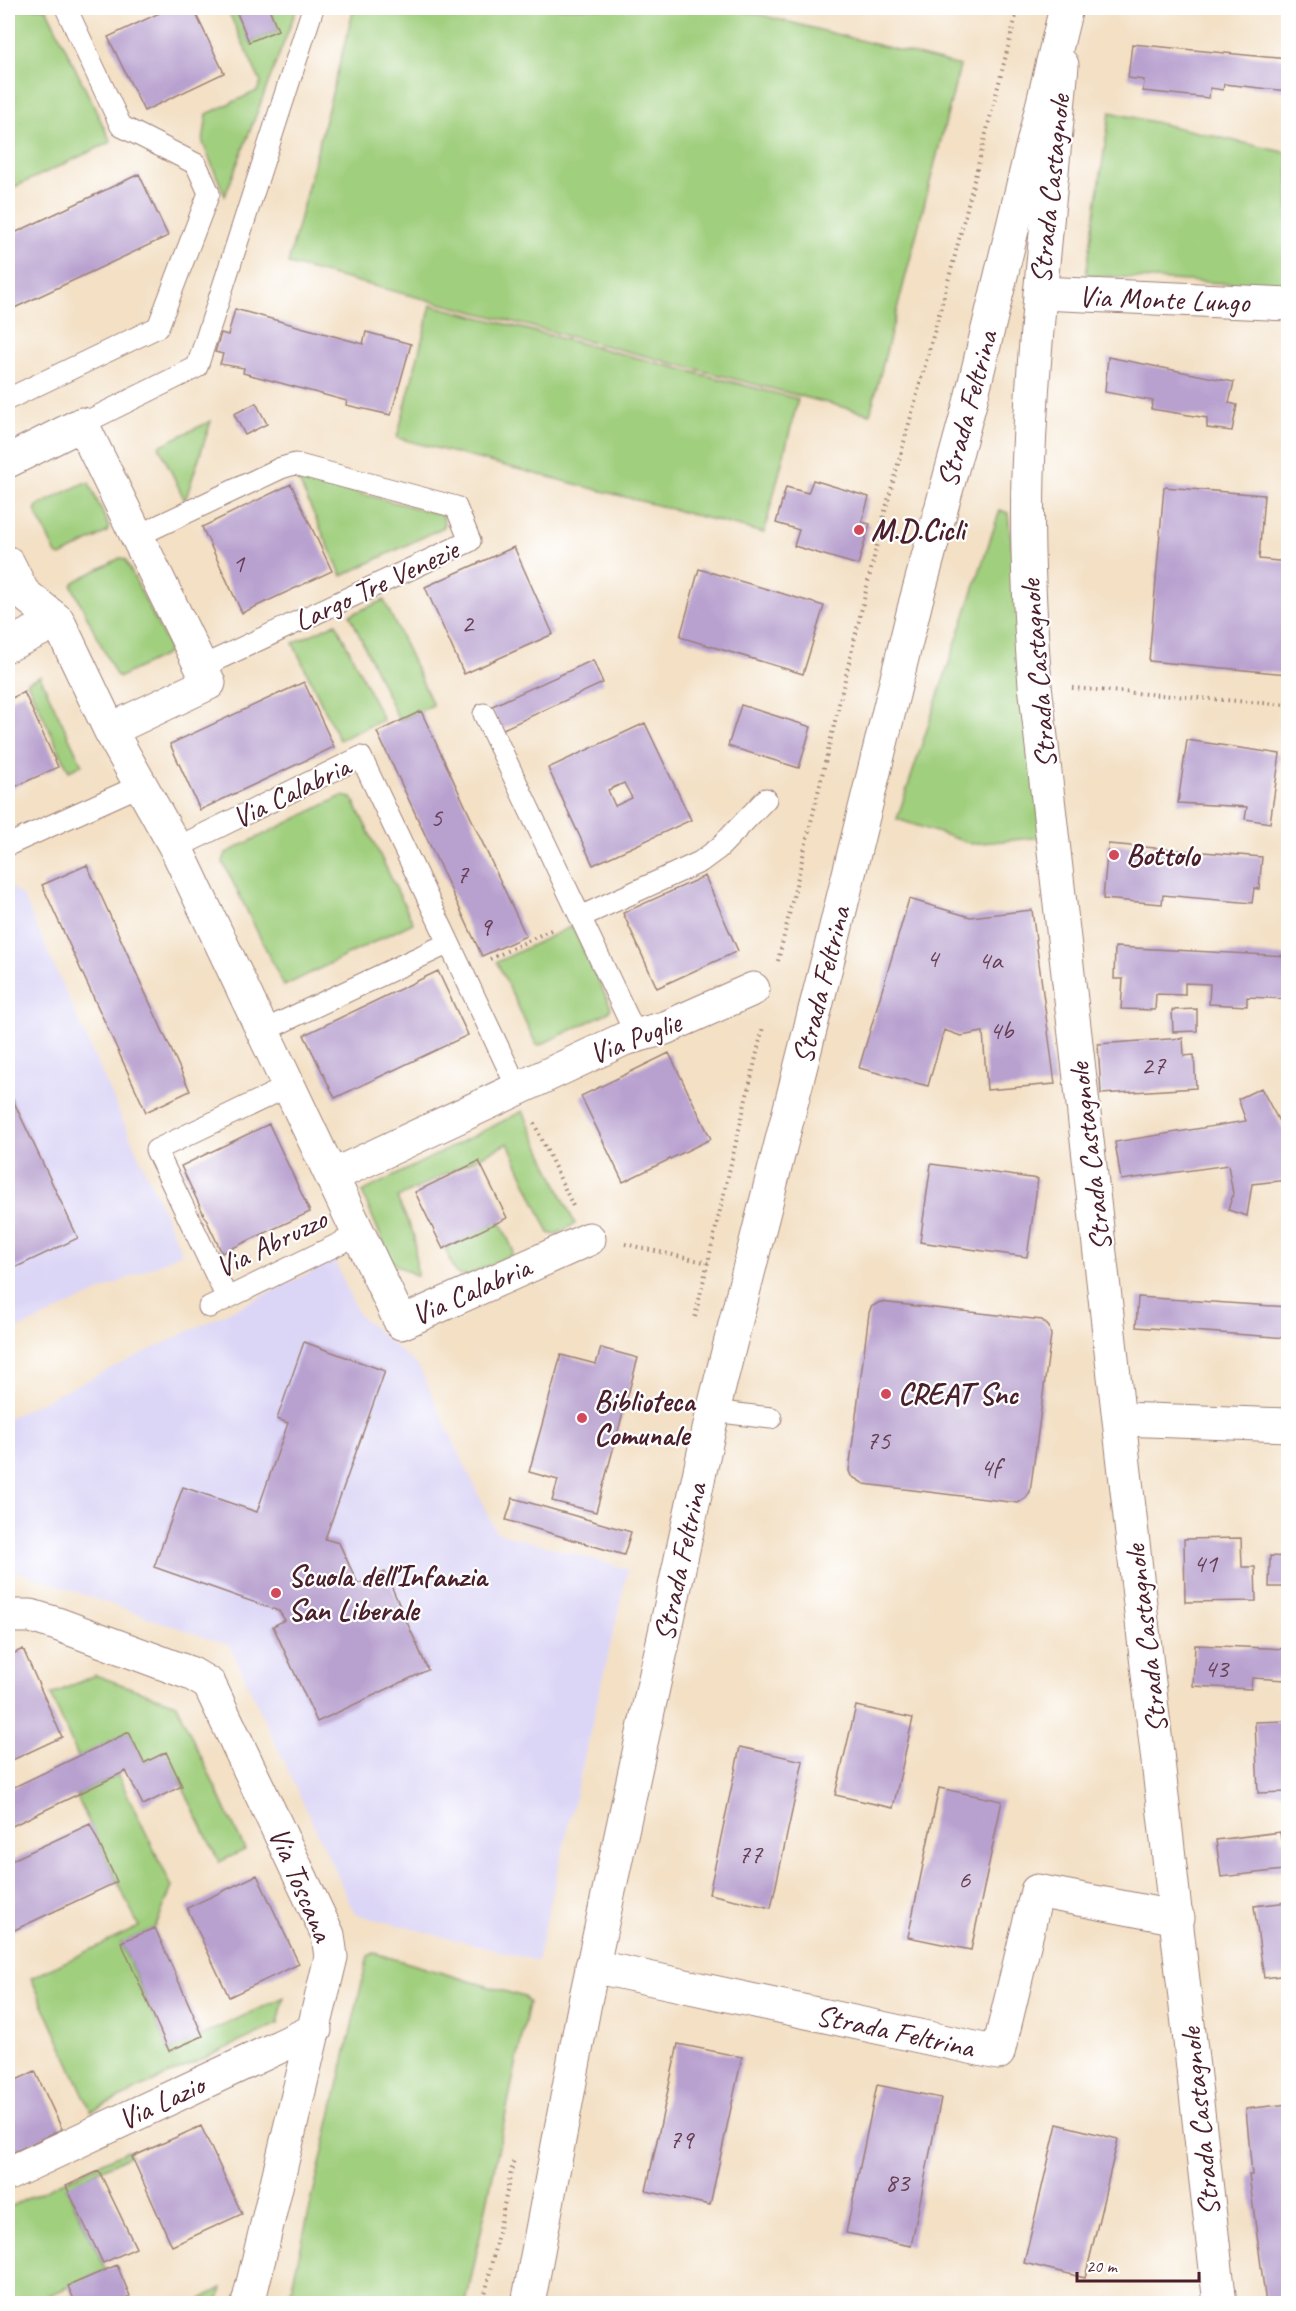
<svg xmlns="http://www.w3.org/2000/svg" width="1296" height="2311" font-family="Caveat,sans-serif">
	<style>
		.built { fill: #dcd6f6 }
		.green { fill: #a0cf7e; stroke: #757754; stroke-width: 1.5 }
		.building { fill: #b8a0cf; fill-rule: evenodd }
		.lines { fill: none; stroke-linecap: round; stroke-linejoin: round }
		.lane-casing { stroke: #9e8078; stroke-width: 23 }
		.street-casing { stroke: #9e8078; stroke-width: 35 }
		.secondary-casing { stroke: #9e8078; stroke-width: 35 }
		.primary-casing { stroke: #9e8078; stroke-width: 35 }
		.path { stroke: #9e8078; stroke-width: 4; stroke-dasharray: 1.5 4.5; stroke-linecap: butt }
		.lane { stroke: #fff; stroke-width: 21 }
		.street { stroke: #fff; stroke-width: 33 }
		.secondary { stroke: #fff; stroke-width: 33 }
		.primary { stroke: #fff; stroke-width: 33 }
		.poi-dot { fill: #d1495b; stroke: #fff; stroke-width: 2 }
		.labels { text-anchor: middle; stroke-width: 4.5; stroke-linejoin: round; paint-order: stroke }
		.number-label { font-size: 27px; fill: #663f54 }
		.street-label { font-size: 30px; fill: #4a1f2b; stroke: #fff }
		.poi-label { font-size: 30px; font-weight: bold; fill: #4a1f2b; stroke: #fff; text-anchor: start }
	</style>
	<rect width="100%" height="100%" fill="#fff"/>
	<filter id="ink" filterUnits="userSpaceOnUse"><feTurbulence type="fractalNoise" baseFrequency=".0167" numOctaves="2"/><feDisplacementMap in="SourceGraphic" scale="12" xChannelSelector="R" yChannelSelector="G"/><feConvolveMatrix kernelMatrix="1 2 1 2 8 2 1 2 1" color-interpolation-filters="sRGB"/></filter>
	<filter id="wash" filterUnits="userSpaceOnUse"><feTurbulence type="fractalNoise" baseFrequency=".008" numOctaves="4" result="noise"/><feDisplacementMap in="SourceGraphic" scale="24" xChannelSelector="R" yChannelSelector="G"/><feGaussianBlur stdDeviation="1.35" result="paint"/><feColorMatrix in="noise" values="0 0 0 0 0 0 0 0 0 0 0 0 0 0 0 0 0 1.4 0 .05"/><feComposite in="paint" operator="in"/></filter>
	<g filter="url(#wash)">
		<rect width="100%" height="100%" fill="#f3e0c5"/>
		<path class="built" d="M 8,885 L 23,896 L 182,1253 L 8,1334 Z
			M 335,1261 L 358,1314 L 419,1367 L 496,1532 L 628,1569 L 537,1961 L 355,1914 L 230,1646 L 16,1571 L 8,1575 L 8,1418 Z"/>
		<path class="green" d="M 8,8 L 46,8 L 111,142 L 8,190 Z
			M 234,8 L 250,42 L 278,30 L 269,8 L 297,8 L 225,196 L 203,143 L 207,114 L 257,91 L 261,83 L 230,15 Z
			M 354,8 L 734,8 L 960,66 L 870,414 L 288,264 Z
			M 1110,112 L 1288,153 L 1288,287 L 1086,275 Z
			M 431,305 L 798,399 L 764,533 L 397,438 Z
			M 211,421 L 185,501 L 159,446 Z
			M 297,477 L 443,515 L 444,527 L 342,576 Z
			M 84,483 L 89,483 L 109,527 L 107,532 L 61,556 L 56,554 L 35,510 L 37,506 Z
			M 1000,510 L 1008,513 L 1042,837 L 972,844 L 897,819 Z
			M 120,558 L 125,559 L 169,648 L 167,654 L 120,677 L 116,675 L 72,586 L 74,582 Z
			M 384,600 L 433,705 L 399,721 L 350,615 Z
			M 336,623 L 383,720 L 339,740 L 293,643 Z
			M 40,676 L 82,765 L 69,771 L 27,682 Z
			M 342,796 L 352,798 L 413,923 L 284,986 L 223,862 L 226,853 Z
			M 572,926 L 611,1007 L 609,1012 L 540,1045 L 536,1044 L 497,962 Z
			M 523,1111 L 575,1224 L 555,1235 L 549,1233 L 508,1143 L 397,1198 L 414,1235 L 417,1276 L 396,1265 L 390,1258 L 362,1192 Z
			M 500,1221 L 513,1250 L 512,1255 L 469,1275 L 459,1275 L 455,1272 L 445,1248 Z
			M 95,1675 L 176,1704 L 245,1850 L 219,1862 L 166,1753 L 144,1763 L 129,1732 L 78,1757 L 51,1695 Z
			M 118,1775 L 172,1887 L 155,1928 L 121,1943 L 169,2051 L 284,1997 L 278,2024 L 91,2111 L 31,1978 L 139,1927 L 76,1795 Z
			M 374,1953 L 524,1997 L 529,2003 L 466,2303 L 288,2303 L 368,1956 Z
			M 128,2150 L 131,2155 L 66,2187 L 106,2270 L 32,2303 L 8,2304 L 8,2208 Z
			M 222,2288 L 218,2303 L 200,2303 L 201,2299 Z"/>
		<g id="blocks">
			<path class="building" d="M 170,8 L 193,8 L 224,73 L 144,111 L 108,37 Z
				M 235,8 L 269,8 L 278,30 L 249,42 Z
				M 1132,44 L 1288,59 L 1288,91 L 1224,84 L 1223,90 L 1210,88 L 1209,98 L 1143,91 L 1144,80 L 1128,78 Z
				M 139,174 L 168,236 L 8,311 L 8,236 Z
				M 235,309 L 363,344 L 366,332 L 411,344 L 391,415 L 346,405 L 347,401 L 243,373 L 244,368 L 220,364 L 223,354 L 215,352 L 221,333 L 228,335 Z
				M 1108,357 L 1234,382 L 1229,403 L 1237,405 L 1232,431 L 1207,428 L 1207,418 L 1151,409 L 1153,401 L 1105,392 Z
				M 256,403 L 267,424 L 245,435 L 234,414 Z
				M 813,480 L 869,497 L 862,522 L 870,524 L 858,565 L 794,546 L 799,530 L 776,523 L 786,487 L 808,493 Z
				M 291,484 L 332,571 L 242,613 L 202,527 Z
				M 1164,487 L 1264,495 L 1259,559 L 1288,562 L 1288,674 L 1149,661 Z
				M 514,547 L 553,634 L 464,674 L 425,587 Z
				M 699,569 L 824,606 L 803,674 L 680,637 Z
				M 593,660 L 603,683 L 501,730 L 490,707 Z
				M 304,682 L 334,747 L 200,810 L 170,744 Z
				M 24,692 L 58,767 L 8,790 L 8,700 Z
				M 741,705 L 811,727 L 799,768 L 728,746 Z
				M 421,711 L 526,936 L 482,956 L 377,732 Z
				M 645,723 L 691,820 L 593,865 L 548,768 ZM 624,783 L 632,798 L 615,806 L 608,790 Z
				M 1187,740 L 1280,754 L 1270,823 L 1245,819 L 1247,807 L 1178,803 Z
				M 1108,844 L 1262,857 L 1259,889 L 1254,888 L 1252,903 L 1163,895 L 1162,904 L 1103,899 Z
				M 87,865 L 190,1091 L 146,1112 L 42,885 Z
				M 705,876 L 738,951 L 657,988 L 623,913 Z
				M 909,899 L 970,917 L 1032,910 L 1055,1084 L 987,1090 L 983,1032 L 961,1036 L 944,1030 L 928,1086 L 859,1068 Z
				M 1115,947 L 1288,956 L 1288,999 L 1247,997 L 1247,1006 L 1209,1004 L 1210,984 L 1185,983 L 1185,995 L 1156,994 L 1155,1010 L 1121,1009 L 1123,979 L 1114,979 Z
				M 438,971 L 468,1035 L 335,1098 L 304,1035 Z
				M 1197,1009 L 1197,1031 L 1173,1032 L 1172,1010 Z
				M 1183,1038 L 1184,1056 L 1194,1055 L 1196,1088 L 1101,1094 L 1098,1044 Z
				M 669,1053 L 711,1139 L 623,1182 L 581,1096 Z
				M 1261,1088 L 1288,1138 L 1288,1180 L 1252,1184 L 1247,1216 L 1228,1210 L 1233,1194 L 1228,1165 L 1121,1180 L 1115,1142 L 1246,1121 L 1238,1099 Z
				M 11,1096 L 78,1238 L 8,1271 L 8,1098 Z
				M 269,1124 L 310,1212 L 222,1253 L 181,1166 Z
				M 479,1161 L 507,1218 L 443,1249 L 415,1192 Z
				M 931,1164 L 1038,1179 L 1027,1257 L 920,1242 Z
				M 1138,1297 L 1288,1307 L 1288,1338 L 1136,1327 Z
				M 880,1302 L 1042,1320 L 1049,1327 L 1051,1335 L 1030,1492 L 1026,1498 L 1018,1503 L 864,1484 L 851,1476 L 849,1471 L 869,1313 L 871,1307 Z
				M 304,1342 L 385,1371 L 325,1539 L 339,1543 L 358,1584 L 385,1572 L 428,1670 L 317,1722 L 273,1626 L 285,1620 L 279,1611 L 154,1567 L 183,1487 L 257,1512 L 288,1423 L 277,1419 Z
				M 601,1348 L 638,1358 L 596,1512 L 552,1501 L 558,1480 L 529,1472 L 561,1355 L 596,1364 Z
				M 513,1498 L 631,1532 L 624,1555 L 506,1520 Z
				M 1241,1538 L 1242,1567 L 1255,1567 L 1256,1601 L 1185,1602 L 1184,1539 Z
				M 1270,1556 L 1288,1557 L 1288,1587 L 1269,1587 Z
				M 1195,1645 L 1288,1649 L 1287,1680 L 1252,1678 L 1251,1689 L 1193,1686 Z
				M 23,1649 L 62,1737 L 8,1762 L 8,1656 Z
				M 856,1706 L 913,1718 L 893,1808 L 835,1795 Z
				M 1288,1721 L 1288,1792 L 1258,1793 L 1255,1722 Z
				M 129,1732 L 144,1763 L 166,1752 L 182,1786 L 143,1805 L 126,1771 L 8,1828 L 8,1790 Z
				M 740,1747 L 803,1761 L 771,1908 L 709,1894 Z
				M 939,1788 L 1002,1801 L 971,1950 L 908,1937 Z
				M 90,1824 L 117,1882 L 8,1933 L 8,1862 Z
				M 1280,1832 L 1281,1839 L 1288,1838 L 1288,1864 L 1284,1865 L 1284,1870 L 1221,1877 L 1216,1840 Z
				M 257,1875 L 299,1964 L 229,1997 L 187,1908 Z
				M 1288,1902 L 1288,1975 L 1264,1978 L 1254,1906 Z
				M 155,1928 L 203,2036 L 169,2051 L 121,1942 Z
				M 678,2044 L 742,2057 L 710,2205 L 646,2191 Z
				M 35,2071 L 62,2129 L 8,2155 L 8,2084 Z
				M 877,2085 L 941,2098 L 911,2246 L 846,2233 Z
				M 1288,2104 L 1288,2304 L 1266,2304 L 1249,2175 L 1252,2175 L 1246,2109 Z
				M 1057,2124 L 1118,2139 L 1085,2278 L 1024,2263 Z
				M 201,2126 L 242,2214 L 172,2246 L 132,2157 Z
				M 99,2171 L 136,2248 L 103,2263 L 66,2186 Z
				M 117,2265 L 130,2296 L 114,2304 L 76,2304 L 68,2286 Z"/>
		</g>
	</g>
	<g filter="url(#ink)">
		<use href="#blocks" fill-opacity="0" stroke="#9e8078" stroke-width="1.5"/>
		<g class="lines">
			<g class="lane-casing">
				<path id="lane" d="M 8,399 L 158,327 L 209,193 L 196,164 L 121,126 L 66,8
					M 82,424 L 197,367 L 313,8
					M 137,536 L 281,468 L 295,464 L 456,507 L 470,541 L 201,667
					M 484,714 L 636,1035
					M 8,845 L 141,785
					M 176,848 L 361,757 L 449,943 L 263,1031
					M 580,917 L 700,862 L 719,848 L 766,799
					M 449,943 L 517,1087
					M 227,1298 L 156,1150 L 289,1086
					M 209,1307 L 359,1234
					M 713,1411 L 771,1418"/>
			</g>
			<g class="street-casing">
				<path id="street" d="M 1040,293 L 1288,304
					M 8,461 L 82,424 L 209,683 L 110,730 L 58,621 L 23,593 L 8,563
					M 8,645 L 58,621
					M 110,730 L 176,848 L 401,1323 L 589,1239
					M 332,1176 L 624,1039 L 665,1028 L 753,989
					M 1120,1419 L 1288,1425
					M 8,1616 L 31,1616 L 57,1624 L 192,1674 L 209,1684 L 328,1935 L 331,1957 L 248,2304
					M 592,1966 L 998,2053 L 1037,1891 L 1178,1918
					M 8,2174 L 315,2030"/>
			</g>
			<g class="secondary-casing">
				<path id="secondary" d="M 1062,65 C 1051,193 1035,321 1029,449 C 1025,528 1029,607 1035,685 L 1220,2304"/>
			</g>
			<g class="primary-casing">
				<path id="primary" d="M 528,2304 L 586,1997 L 713,1411 L 830,951 L 916,601 L 970,403 L 1066,8"/>
			</g>
			<path class="path" d="M 1072,688 L 1288,705
				M 490,959 L 551,930
				M 778,961 L 884,515 L 953,263 L 1018,8
				M 534,1123 L 573,1206
				M 625,1244 L 708,1263
				M 695,1317 L 763,1027
				M 483,2304 L 514,2158"/>
			<use href="#lane" class="lane"/>
			<use href="#street" class="street"/>
			<use href="#secondary" class="secondary"/>
			<use href="#primary" class="primary"/>
		</g>
	</g>
	<g class="poi-dot">
		<circle cx="859" cy="530" r="6"/>
		<circle cx="1114" cy="855" r="6"/>
		<circle cx="886" cy="1394" r="6"/>
		<circle cx="582" cy="1418" r="6"/>
		<circle cx="276" cy="1593" r="6"/>
	</g>
	<g class="labels">
		<g class="number-label">
			<text x="238" y="572">1</text>
			<text x="467" y="632">2</text>
			<text x="436" y="826">5</text>
			<text x="462" y="883">7</text>
			<text x="485" y="935">9</text>
			<text x="932" y="967">4</text>
			<text x="990" y="969">4a</text>
			<text x="1001" y="1039">4b</text>
			<text x="1153" y="1074">27</text>
			<text x="878" y="1449">75</text>
			<text x="990" y="1476">4f</text>
			<text x="1205" y="1572">41</text>
			<text x="1216" y="1677">43</text>
			<text x="750" y="1863">77</text>
			<text x="964" y="1888">6</text>
			<text x="681" y="2148">79</text>
			<text x="897" y="2191">83</text>
		</g>
		<g class="street-label">
			<text transform="translate(1050 189) rotate(-84)" y="10">Strada Castagnole</text>
			<text transform="translate(1164 299) rotate(2)" y="10">Via Monte Lungo</text>
			<text transform="translate(967 409) rotate(-75)" y="10">Strada Feltrina</text>
			<text transform="translate(376 585) rotate(-25)" y="10">Largo Tre Venezie</text>
			<text transform="translate(1038 674) rotate(-95)" y="10">Strada Castagnole</text>
			<text transform="translate(291 792) rotate(-26)" y="10">Via Calabria</text>
			<text transform="translate(821 985) rotate(-76)" y="10">Strada Feltrina</text>
			<text transform="translate(635 1038) rotate(-21)" y="10">Via Puglie</text>
			<text transform="translate(1090 1157) rotate(-97)" y="10">Strada Castagnole</text>
			<text transform="translate(271 1243) rotate(-26)" y="10">Via Abruzzo</text>
			<text transform="translate(471 1291) rotate(-24)" y="10">Via Calabria</text>
			<text transform="translate(680 1562) rotate(-78)" y="10">Strada Feltrina</text>
			<text transform="translate(1146 1639) rotate(-97)" y="10">Strada Castagnole</text>
			<text transform="translate(301 1884) rotate(67)" y="10">Via Toscana</text>
			<text transform="translate(895 2031) rotate(12)" y="10">Strada Feltrina</text>
			<text transform="translate(161 2102) rotate(-25)" y="10">Via Lazio</text>
			<text transform="translate(1200 2122) rotate(-96)" y="10">Strada Castagnole</text>
		</g>
		<g class="poi-label">
			<text x="871" y="540">M.D.Cicli</text>
			<text x="1126" y="865">Bottolo</text>
			<text x="898" y="1404">CREAT Snc</text>
			<text x="594" y="1411">Biblioteca<tspan x="594" dy="34">Comunale</tspan></text>
			<text x="288" y="1586">Scuola dell'Infanzia<tspan x="288" dy="34">San Liberale</tspan></text>
		</g>
	</g>
	<rect width="1296" height="2311" fill="none" stroke="#fff" stroke-width="30"/>
	<path d="M1077 2272v9h122v-9" fill="none" stroke="#4a1f2b" stroke-width="3"/>
	<text x="1086" y="2272" font-size="18" fill="#4a1f2b" stroke="#ffffff" stroke-width="4.5" paint-order="stroke">20 m</text>
</svg>
